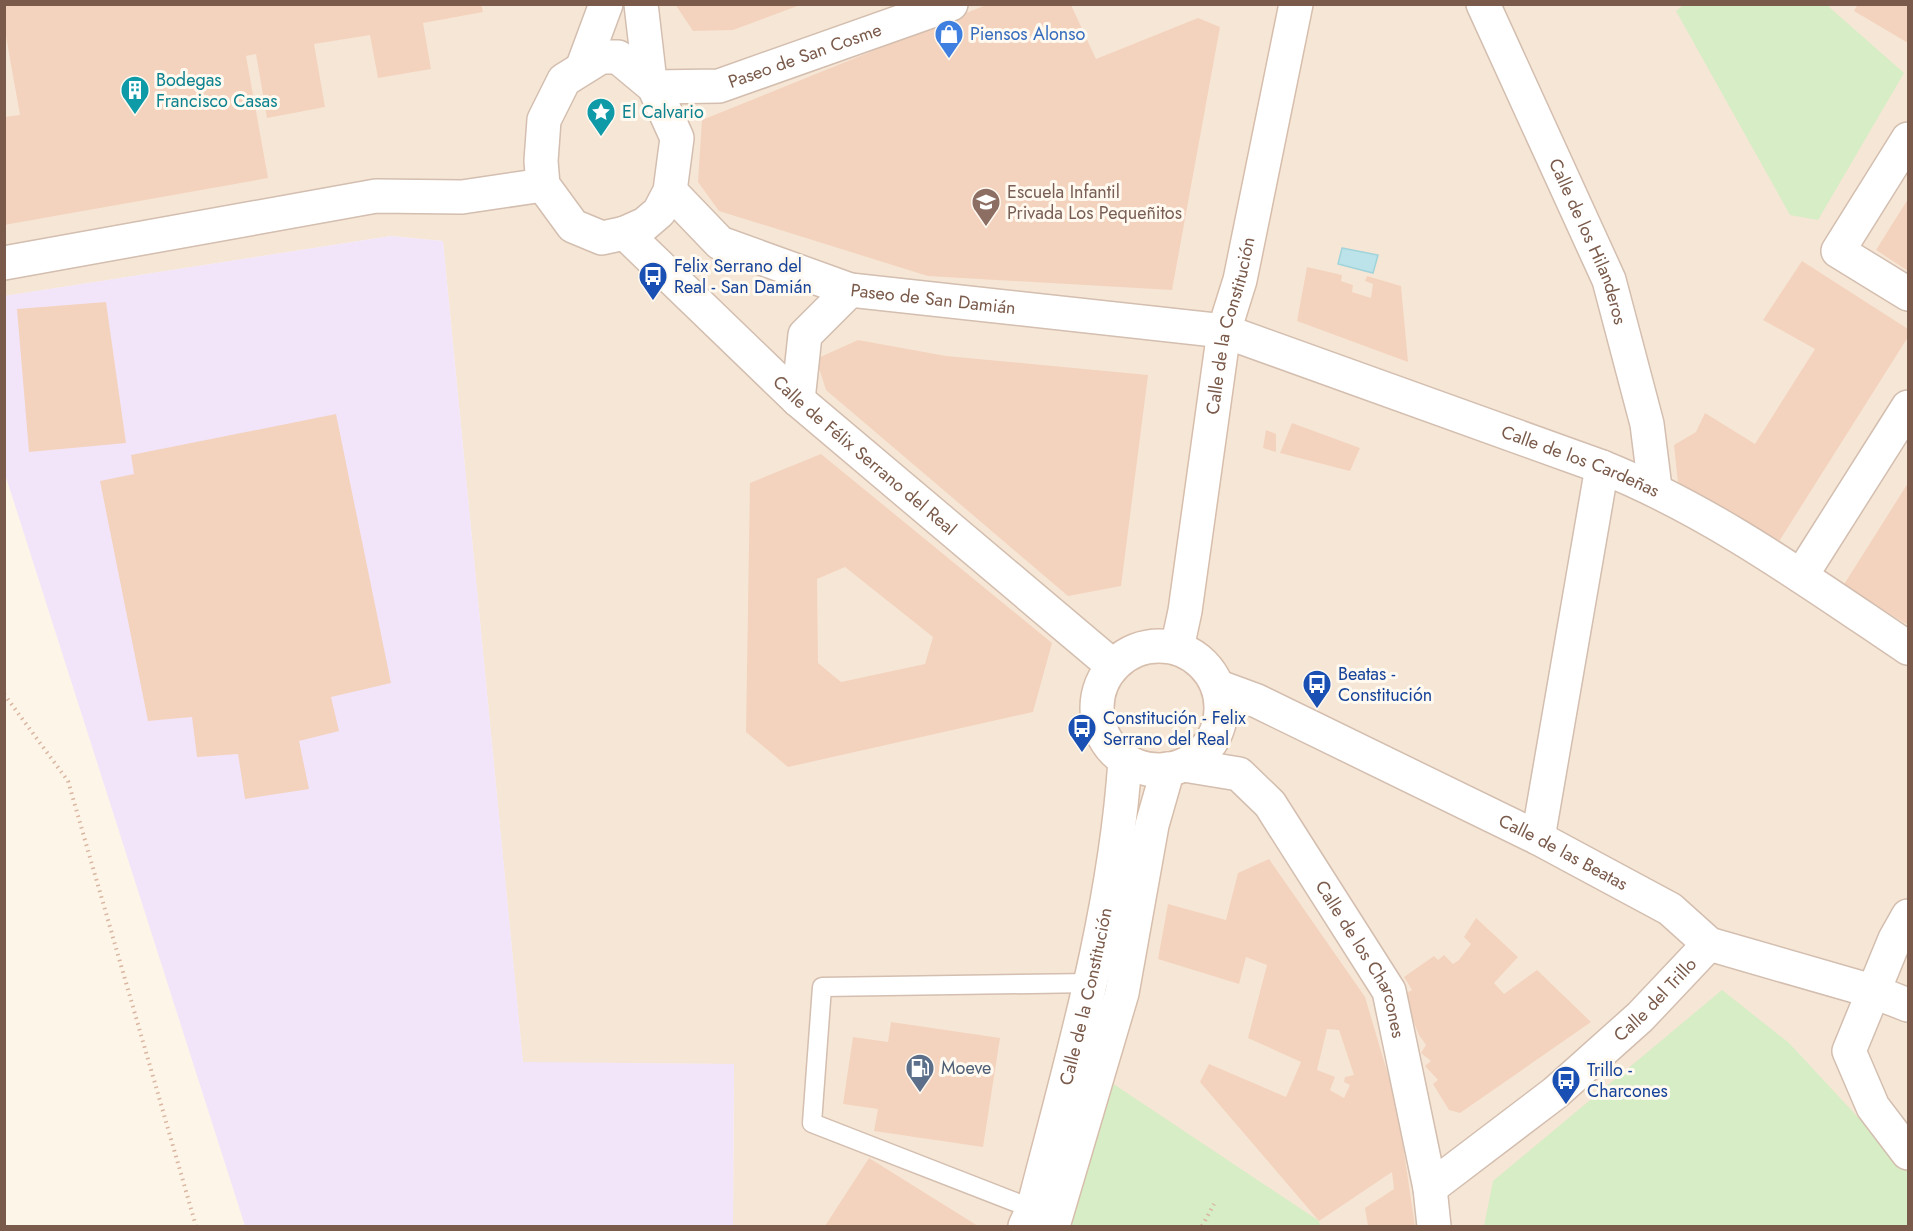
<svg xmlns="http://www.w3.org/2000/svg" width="1913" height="1231" font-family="Jost,sans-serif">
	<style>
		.residential { fill: #f6e6d6 }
		.education { fill: #f2e5fa }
		.green { fill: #d6edc5 }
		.water { fill: #bbe3e9; stroke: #a1d3db; stroke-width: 1.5 }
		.building { fill: #f4d3be; fill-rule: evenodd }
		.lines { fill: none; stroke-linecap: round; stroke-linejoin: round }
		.lane-casing { stroke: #d3beaf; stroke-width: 21 }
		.street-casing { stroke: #d3beaf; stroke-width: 36 }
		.secondary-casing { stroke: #d7beac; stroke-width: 36 }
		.path { stroke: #dab6a1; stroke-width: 4; stroke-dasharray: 1.5 4.5; stroke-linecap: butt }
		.lane { stroke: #fff; stroke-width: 18 }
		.street { stroke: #fff; stroke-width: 33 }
		.secondary { stroke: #fff; stroke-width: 33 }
		.labels { text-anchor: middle; stroke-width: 6; stroke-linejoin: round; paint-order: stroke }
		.shop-label { font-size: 18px; fill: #366cbe; stroke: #fff9f0; text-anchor: start }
		.street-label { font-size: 18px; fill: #7a5a4a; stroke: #fff9f0 }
		.culture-label { font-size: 18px; fill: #0d838f; stroke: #fff9f0; text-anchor: start }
		.education-label { font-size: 18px; fill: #785e54; stroke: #fff9f0; text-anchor: start }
		.transit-label { font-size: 18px; fill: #164399; stroke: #fff9f0; text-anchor: start }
		.service-label { font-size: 18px; fill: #4e5e75; stroke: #fff9f0; text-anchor: start }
	</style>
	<rect width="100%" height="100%" fill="#fdf5e8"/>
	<path class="residential" d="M 5,5 L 1908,5 L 1908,1226 L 733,1226 L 734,1064 L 523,1063 L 443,241 L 391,236 L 5,296 Z"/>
	<path class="education" d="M 391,236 L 443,241 L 523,1062 L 734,1064 L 733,1226 L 245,1226 L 5,474 L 4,296 Z"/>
	<path class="green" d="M 1685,4 L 1830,5 L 1829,7 L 1904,73 L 1818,220 L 1790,215 L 1676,11 Z
		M 1722,990 L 1789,1043 L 1908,1171 L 1908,1226 L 1484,1226 L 1493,1181 Z
		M 1109,1081 L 1319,1221 L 1320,1226 L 1061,1226 Z"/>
	<path class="water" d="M 1342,248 L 1378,255 L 1373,273 L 1338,264 Z"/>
	<path class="building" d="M 4,4 L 481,4 L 483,12 L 423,23 L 431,69 L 378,78 L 370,35 L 314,44 L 325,107 L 267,118 L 256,54 L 246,56 L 268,178 L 4,225 L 4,117 L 20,115 L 4,25 Z
		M 675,4 L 800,4 L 800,5 L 733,30 L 693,31 Z
		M 1858,4 L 1908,6 L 1908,43 L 1854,11 Z
		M 986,5 L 1071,5 L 1096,59 L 1198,18 L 1220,27 L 1172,290 L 928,276 L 719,211 L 698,182 L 702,120 Z
		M 1908,199 L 1908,271 L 1876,250 Z
		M 1802,261 L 1908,329 L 1908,337 L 1778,543 L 1678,483 L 1674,445 L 1696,432 L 1705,413 L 1755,444 L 1815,349 L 1763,320 Z
		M 1307,267 L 1342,275 L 1341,281 L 1353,285 L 1352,292 L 1371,298 L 1373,284 L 1365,281 L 1367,276 L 1401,286 L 1408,362 L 1297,321 Z
		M 106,302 L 126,443 L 29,452 L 17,309 Z
		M 858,340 L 946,356 L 1148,375 L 1121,586 L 1068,596 L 826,390 L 816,359 Z
		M 336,414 L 391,683 L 331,697 L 339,731 L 299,741 L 309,789 L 245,799 L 238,754 L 197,757 L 192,717 L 148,721 L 100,481 L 134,474 L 131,455 Z
		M 1292,423 L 1360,448 L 1350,471 L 1280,453 Z
		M 1266,430 L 1276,434 L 1276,452 L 1263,448 Z
		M 821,454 L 1052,643 L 1033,712 L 788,767 L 746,732 L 750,483 ZM 845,567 L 933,637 L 925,664 L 841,682 L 818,663 L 817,579 Z
		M 1908,483 L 1908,625 L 1843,586 Z
		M 1269,859 L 1365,997 L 1397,1105 L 1415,1226 L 1368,1226 L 1365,1208 L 1394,1189 L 1392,1172 L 1319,1221 L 1200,1082 L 1209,1064 L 1286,1097 L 1301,1062 L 1248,1038 L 1267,965 L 1246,957 L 1239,984 L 1158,959 L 1168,904 L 1226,920 L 1238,873 ZM 1327,1029 L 1339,1030 L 1354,1075 L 1345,1077 L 1344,1082 L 1350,1085 L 1344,1098 L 1330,1090 L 1335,1077 L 1317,1070 Z
		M 1476,918 L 1518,957 L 1494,983 L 1504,994 L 1537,970 L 1591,1022 L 1460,1113 L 1449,1110 L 1433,1084 L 1438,1080 L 1425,1066 L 1431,1061 L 1421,1053 L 1426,1045 L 1419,1035 L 1403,995 L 1412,990 L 1404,977 L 1434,956 L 1438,960 L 1444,955 L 1453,964 L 1459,960 L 1471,944 L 1464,937 Z
		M 891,1022 L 1000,1038 L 983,1147 L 874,1131 L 878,1109 L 843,1104 L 853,1037 L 888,1042 Z
		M 869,1158 L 978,1226 L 825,1226 Z"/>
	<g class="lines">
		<g class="lane-casing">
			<path id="lane" d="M 1033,1209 L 812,1123 L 822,987 L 1092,983"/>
		</g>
		<g class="street-casing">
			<g id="street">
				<path d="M 641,4 L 650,82"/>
				<path id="s1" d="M 1483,4 L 1609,280 L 1647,424 L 1655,488"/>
				<path d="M 601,57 L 618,57 L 654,87 L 677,138 L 670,191 L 659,212 L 645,224 L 625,233 L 602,238 L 573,226 L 543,185 L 541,161 L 544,120 L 564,80 Z"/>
				<path d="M 583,66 L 606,4"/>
				<path id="s2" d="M 654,87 L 719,86 L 951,4"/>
				<path d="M 1908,139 L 1838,251 L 1908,294"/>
				<path id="s3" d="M 670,191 L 720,243 L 850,290 L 1224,331 L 1602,467 C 1712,511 1811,583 1908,648"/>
				<path id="s4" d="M 625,233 L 798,400 L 1113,666"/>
				<path d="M 4,263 L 376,196 L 462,197 L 543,185"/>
				<path d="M 798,400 L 805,335 L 850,290"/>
				<path d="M 1801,576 L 1908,407"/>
				<path id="s5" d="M 1219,687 L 1257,701 L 1538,838 L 1670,909 L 1709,944 L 1872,991 L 1908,1005"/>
				<path id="s6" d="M 1184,765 L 1239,774 L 1270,804 L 1389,991 L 1430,1188 L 1434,1226"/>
				<path d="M 1538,838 L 1602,467"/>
				<path d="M 1908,916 L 1895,939 L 1849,1051 L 1873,1107 L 1908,1153"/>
				<path id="s7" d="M 1430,1188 L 1555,1093 L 1640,1017 L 1709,944"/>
			</g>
		</g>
		<g class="secondary-casing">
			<g id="secondary">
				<circle cx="1159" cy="708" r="62"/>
				<path id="s8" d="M 1177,648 L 1185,611 L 1224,331 L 1240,280 L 1296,4"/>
				<path id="s9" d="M 1025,1226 L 1033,1209 C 1071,1061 1115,913 1125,760"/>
				<path d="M 1053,1226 L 1122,993 L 1152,825 L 1168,769"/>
			</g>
		</g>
		<path class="path" d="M 4,694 L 68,781 L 196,1226
			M 1202,1226 L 1214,1204"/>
		<use href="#lane" class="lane"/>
		<use href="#street" class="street"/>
		<use href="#secondary" class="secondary"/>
	</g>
	<defs>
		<g id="shop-pin" transform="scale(1.5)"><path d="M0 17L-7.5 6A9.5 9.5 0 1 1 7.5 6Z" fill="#3f7fe0" stroke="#fff9f0"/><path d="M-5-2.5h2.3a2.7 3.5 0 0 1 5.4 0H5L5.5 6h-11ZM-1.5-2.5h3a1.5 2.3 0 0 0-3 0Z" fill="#fff"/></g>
		<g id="building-pin" transform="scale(1.5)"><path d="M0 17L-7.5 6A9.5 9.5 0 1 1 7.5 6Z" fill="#0f9aa8" stroke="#fff9f0"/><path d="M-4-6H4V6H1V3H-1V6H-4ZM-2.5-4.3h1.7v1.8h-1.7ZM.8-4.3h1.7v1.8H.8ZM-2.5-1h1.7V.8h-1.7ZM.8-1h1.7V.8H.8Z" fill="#fff"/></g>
		<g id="sight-pin" transform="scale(1.5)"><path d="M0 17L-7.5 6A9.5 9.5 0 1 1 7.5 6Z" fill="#0f9aa8" stroke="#fff9f0"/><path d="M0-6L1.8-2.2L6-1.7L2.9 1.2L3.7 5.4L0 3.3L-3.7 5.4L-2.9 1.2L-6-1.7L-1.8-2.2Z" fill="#fff"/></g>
		<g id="school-pin" transform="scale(1.5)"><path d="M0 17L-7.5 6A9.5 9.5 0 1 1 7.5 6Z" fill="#8d6e63" stroke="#fff9f0"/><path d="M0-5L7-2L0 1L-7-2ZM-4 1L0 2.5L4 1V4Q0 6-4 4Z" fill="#fff"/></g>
		<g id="bus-pin" transform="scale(1.5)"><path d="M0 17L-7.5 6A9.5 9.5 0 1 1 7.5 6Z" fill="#1a4fb4" stroke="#fff9f0"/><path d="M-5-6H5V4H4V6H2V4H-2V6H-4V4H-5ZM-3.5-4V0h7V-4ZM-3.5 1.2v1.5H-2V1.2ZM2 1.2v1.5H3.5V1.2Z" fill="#fff"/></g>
		<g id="fuel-pin" transform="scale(1.5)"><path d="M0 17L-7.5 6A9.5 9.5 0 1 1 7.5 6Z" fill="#5c6f8a" stroke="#fff9f0"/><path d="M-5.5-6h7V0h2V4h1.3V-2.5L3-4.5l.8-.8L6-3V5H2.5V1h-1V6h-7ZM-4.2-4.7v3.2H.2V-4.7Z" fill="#fff"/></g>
	</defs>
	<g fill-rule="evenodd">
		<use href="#shop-pin" x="949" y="34"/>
		<use href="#building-pin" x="135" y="90"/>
		<use href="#sight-pin" x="601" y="112"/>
		<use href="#school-pin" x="986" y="202"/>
		<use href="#bus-pin" x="653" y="276"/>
		<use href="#bus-pin" x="1317" y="684"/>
		<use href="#bus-pin" x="1082" y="728"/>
		<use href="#fuel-pin" x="920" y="1068"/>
		<use href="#bus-pin" x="1566" y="1080"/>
	</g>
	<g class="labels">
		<g class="shop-label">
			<text x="970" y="40">Piensos Alonso</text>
		</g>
		<g class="street-label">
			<text dy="6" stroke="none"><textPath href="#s2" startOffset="156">Paseo de San Cosme</textPath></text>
			<text dy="6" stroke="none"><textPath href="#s1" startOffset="260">Calle de los Hilanderos</textPath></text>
			<text dy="6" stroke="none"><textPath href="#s3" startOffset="294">Paseo de San Damián</textPath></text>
			<text dy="6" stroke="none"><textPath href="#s8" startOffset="327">Calle de la Constitución</textPath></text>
			<text dy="6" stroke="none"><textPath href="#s4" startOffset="327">Calle de Félix Serrano del Real</textPath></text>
			<text dy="6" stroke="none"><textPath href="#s3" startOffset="966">Calle de los Cardeñas</textPath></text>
			<text dy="6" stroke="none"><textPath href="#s5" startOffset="382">Calle de las Beatas</textPath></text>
			<text dy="6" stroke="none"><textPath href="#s6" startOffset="280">Calle de los Charcones</textPath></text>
			<text dy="6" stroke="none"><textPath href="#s9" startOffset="238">Calle de la Constitución</textPath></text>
			<text dy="6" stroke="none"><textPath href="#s7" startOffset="294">Calle del Trillo</textPath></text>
		</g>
		<g class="culture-label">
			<text x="156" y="86">Bodegas<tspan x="156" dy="21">Francisco Casas</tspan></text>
			<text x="622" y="118">El Calvario</text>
		</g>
		<g class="education-label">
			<text x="1007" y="198">Escuela Infantil<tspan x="1007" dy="21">Privada Los Pequeñitos</tspan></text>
		</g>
		<g class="transit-label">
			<text x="674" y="272">Felix Serrano del<tspan x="674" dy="21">Real - San Damián</tspan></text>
			<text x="1338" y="680">Beatas -<tspan x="1338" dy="21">Constitución</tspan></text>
			<text x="1103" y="724">Constitución - Felix<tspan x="1103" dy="21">Serrano del Real</tspan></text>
			<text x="1587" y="1076">Trillo -<tspan x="1587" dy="21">Charcones</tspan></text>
		</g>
		<g class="service-label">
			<text x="941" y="1074">Moeve</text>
		</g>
	</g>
	<rect width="1913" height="1231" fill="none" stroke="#7a5a4a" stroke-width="12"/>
</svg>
